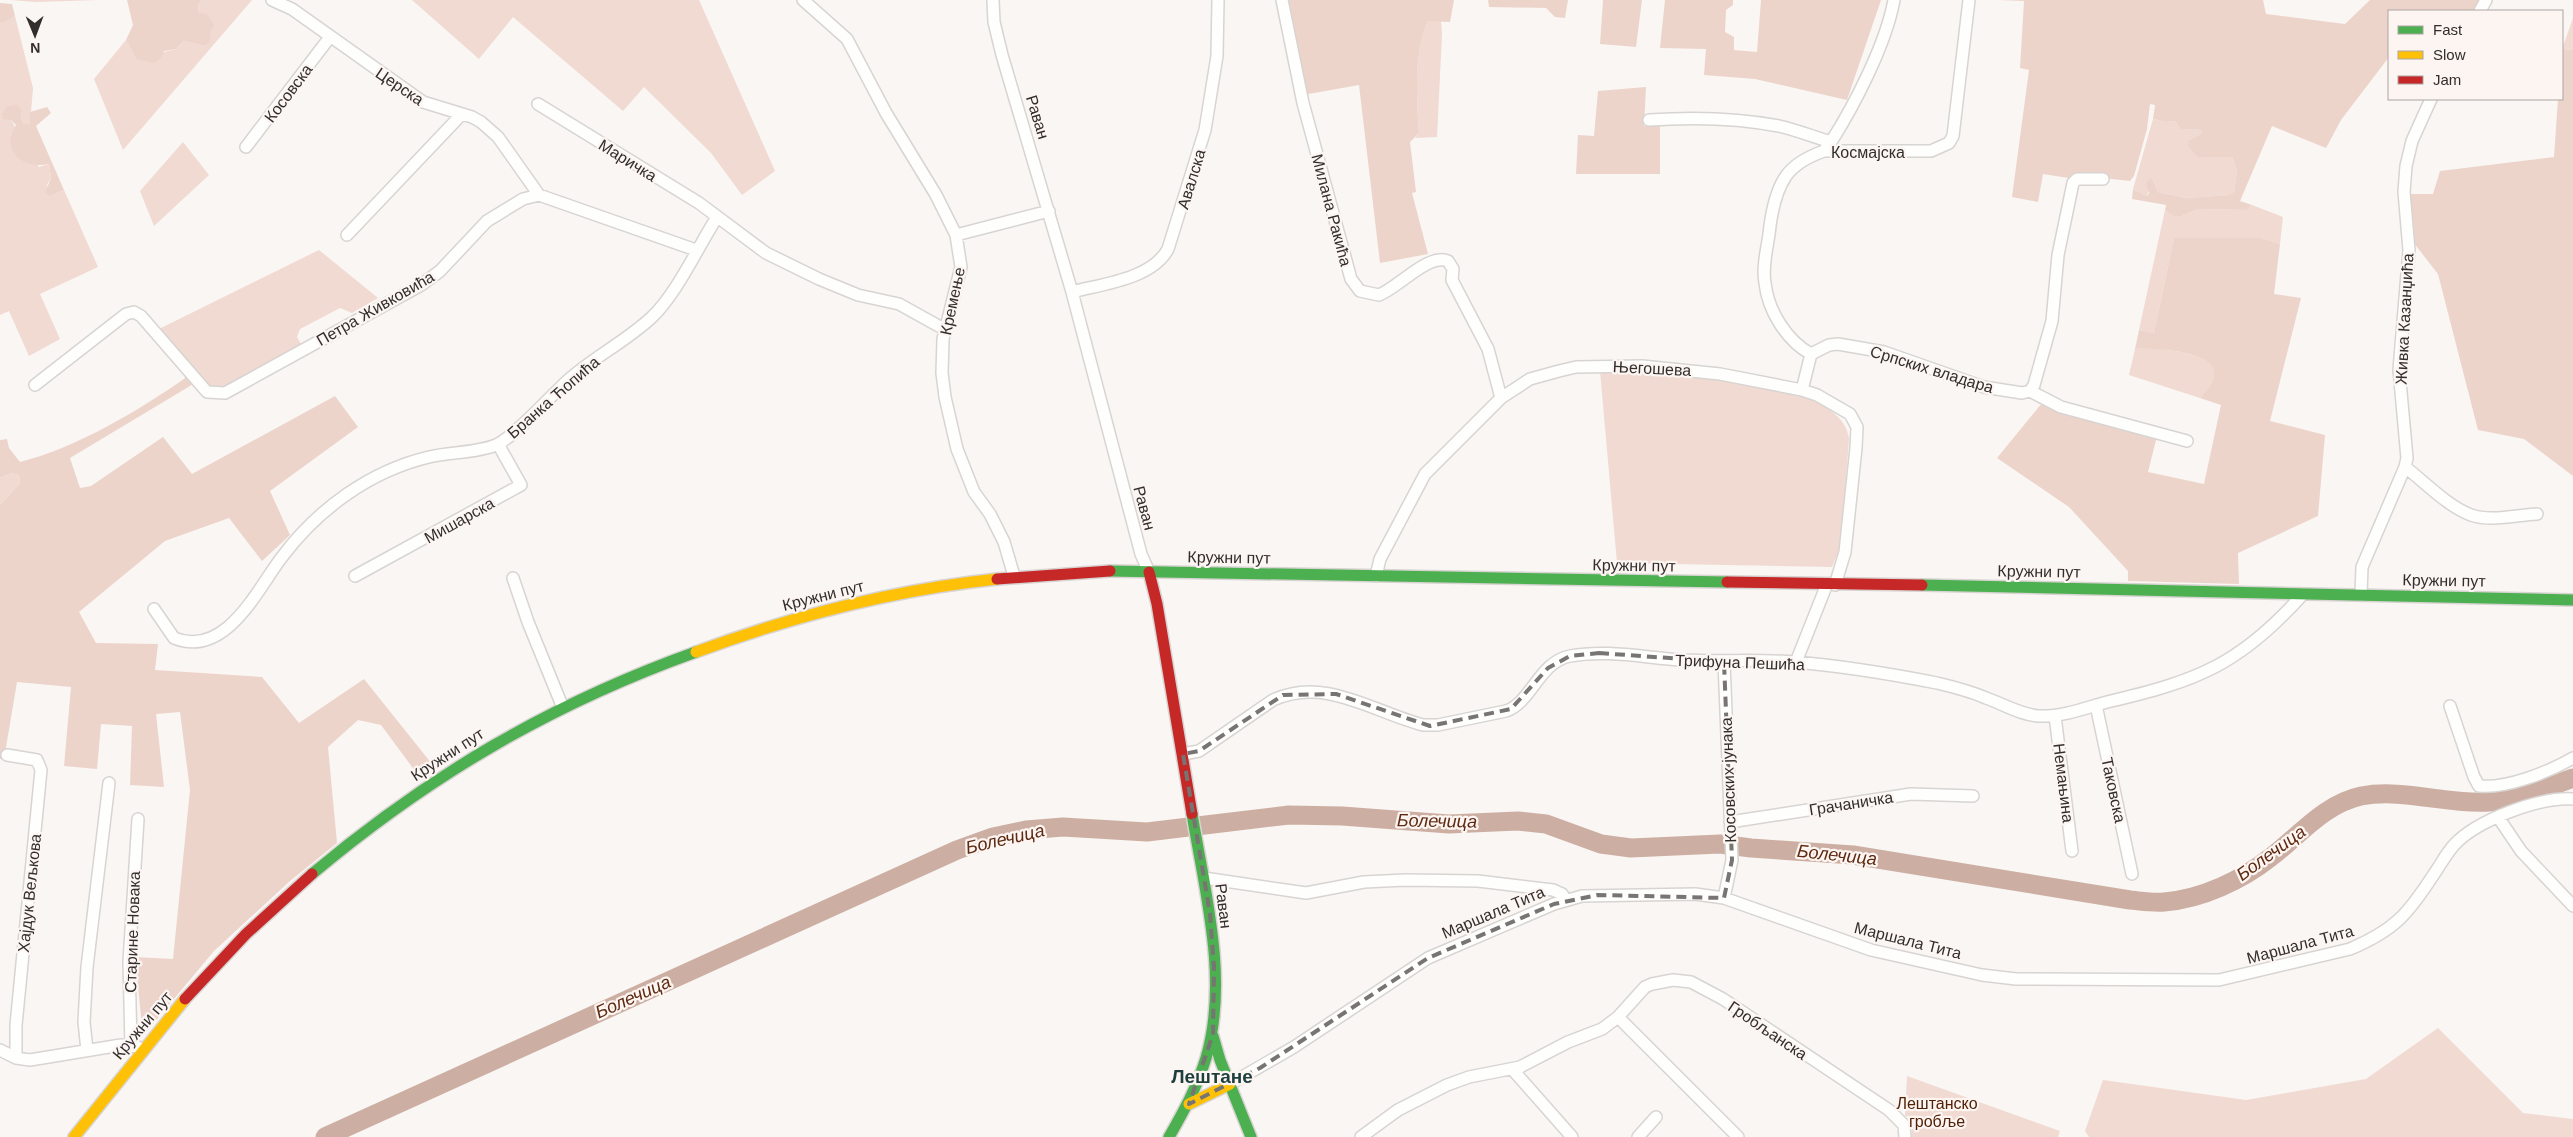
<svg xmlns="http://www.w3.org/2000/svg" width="2573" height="1137" font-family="Arial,sans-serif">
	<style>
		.green { fill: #f0dad1 }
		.forest { fill: #edd4ca }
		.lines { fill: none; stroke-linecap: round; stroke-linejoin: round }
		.river { stroke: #ccafa2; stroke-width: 19 }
		.street-casing { stroke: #d7d4d2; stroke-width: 14 }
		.fast-casing { stroke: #d7d4d2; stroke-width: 14 }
		.slow-casing { stroke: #d7d4d2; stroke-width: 14 }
		.jam-casing { stroke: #d7d4d2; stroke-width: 14 }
		.street { stroke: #fefefd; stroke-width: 11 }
		.fast { stroke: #4caf50; stroke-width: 11 }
		.slow { stroke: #ffc107; stroke-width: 11 }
		.jam { stroke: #c62828; stroke-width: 11 }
		.marked { fill: none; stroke: #777473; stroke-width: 4; stroke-dasharray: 10 6; stroke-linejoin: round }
		.labels { text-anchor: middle; stroke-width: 4.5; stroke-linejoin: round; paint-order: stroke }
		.street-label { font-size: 16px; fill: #312e2d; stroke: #fcf5f2 }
		.park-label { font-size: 16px; fill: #542006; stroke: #fcf5f2 }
		.water-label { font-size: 18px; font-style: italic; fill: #5f2a11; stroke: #fcf5f2 }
		.quarter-label { font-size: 19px; font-weight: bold; fill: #1c3e3d; stroke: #fcf5f2 }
	</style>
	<rect width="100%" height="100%" fill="#faf6f4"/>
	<path class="green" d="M 10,0 L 98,0 L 36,2 Z
		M 202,0 L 252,0 L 123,150 L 94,79 L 126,40 L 136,59 L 176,49 L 184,41 L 204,46 L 198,5 Z
		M 412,0 L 699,0 L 775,171 L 742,195 L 711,153 L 644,87 L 623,111 L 513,17 L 479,59 Z
		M 15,16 L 33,88 L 30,124 L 24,124 L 21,119 L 22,110 L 11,120 L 39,167 L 49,164 L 51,178 L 47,185 L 51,196 L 64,190 L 98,267 L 40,294 L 60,339 L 29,356 L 9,311 L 0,315 L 0,22 Z
		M 2573,18 L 2573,50 L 2562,49 Z
		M 1428,21 L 1441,21 L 1442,34 L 1437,137 L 1415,138 L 1419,133 C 1417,97 1413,54 1428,21 Z
		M 2153,119 L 2165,122 L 2175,121 L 2181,130 L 2196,129 L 2202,131 L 2201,134 L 2189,140 L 2198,157 L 2232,157 L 2237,170 L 2234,192 L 2230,195 L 2186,198 L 2158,192 L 2152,178 L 2147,196 L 2133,189 Z
		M 183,142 L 209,175 L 154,226 L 140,191 Z
		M 2252,205 L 2283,217 L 2280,244 L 2262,238 L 2174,238 L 2154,333 L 2139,330 L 2165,210 L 2174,215 L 2182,216 L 2198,209 L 2247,210 Z
		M 319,250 L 378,298 L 352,313 L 340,308 L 300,329 L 297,337 L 301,344 L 225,390 L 204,384 L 159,333 L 161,328 Z
		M 2153,348 C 2170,351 2226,353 2212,382 C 2210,388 2204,393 2200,398 L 2129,375 L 2135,349 Z
		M 1600,371 C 1650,372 1843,374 1849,439 L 1841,545 L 1832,567 L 1617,563 Z
		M 11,473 L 19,475 L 20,483 L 0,505 L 0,478 Z
		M 2438,1028 L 2523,1113 L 2573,1119 L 2573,1137 L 2089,1137 L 2085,1131 L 2103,1080 L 2246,1100 L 2366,1079 Z
		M 1907,1076 L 2060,1131 L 2058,1137 L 1912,1137 L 1912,1117 L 1905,1116 Z"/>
	<path class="forest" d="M 127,0 L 202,0 L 198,5 L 199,13 L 207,14 L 214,25 L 210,32 L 210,42 L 204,46 L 184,41 L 176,49 L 164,51 L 161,58 L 155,63 L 136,59 L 126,40 L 133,25 Z
		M 1284,0 L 1454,0 L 1450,22 L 1428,21 C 1413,54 1417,98 1419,133 L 1410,142 L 1416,192 L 1412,193 L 1428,254 L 1380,263 L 1359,85 L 1303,95 Z
		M 1488,0 L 1568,0 L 1565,18 L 1555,17 L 1546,8 L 1489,7 Z
		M 1603,0 L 1642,0 L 1636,47 L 1600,44 Z
		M 1665,0 L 1733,0 L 1733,5 L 1726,10 L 1725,32 L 1734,37 L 1734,50 L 1757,52 L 1761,0 L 1881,0 L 1847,100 L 1755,79 L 1704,75 L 1706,49 L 1660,48 Z
		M 1999,0 L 2263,0 L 2266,14 L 2345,24 L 2370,0 L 2483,0 L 2477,11 L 2389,11 L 2389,57 L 2341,120 L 2326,148 L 2272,126 L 2240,201 L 2252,205 L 2247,210 L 2198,209 L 2182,216 L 2174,216 L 2165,210 L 2166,205 L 2132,199 L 2133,189 L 2147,196 L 2149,193 L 2146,183 L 2149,179 L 2152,178 L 2158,192 L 2186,198 L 2229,195 L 2234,192 L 2237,170 L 2232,157 L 2198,157 L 2188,146 L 2189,140 L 2201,134 L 2202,131 L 2196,129 L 2181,130 L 2175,121 L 2165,122 L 2153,119 L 2155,105 L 2150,104 L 2147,129 L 2134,176 L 2130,181 L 2103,178 L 2075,179 L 2043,174 L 2038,202 L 2012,197 L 2029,70 L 2020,68 L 2024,1 Z
		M 0,3 L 12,4 L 15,16 L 2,23 L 0,22 Z
		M 2562,49 L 2573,50 L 2573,476 L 2524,439 L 2478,430 L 2438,274 L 2410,238 L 2407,194 L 2433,194 L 2440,171 L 2554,157 L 2558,99 L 2562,99 Z
		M 1646,87 L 1644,126 L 1660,125 L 1660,174 L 1576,174 L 1578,135 L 1594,136 L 1598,91 Z
		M 16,104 L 22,110 L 21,119 L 24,124 L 30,124 L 30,112 L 47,107 L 51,113 L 36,126 L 64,190 L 51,196 L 45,193 L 51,178 L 49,164 C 23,170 0,151 16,125 L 11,120 L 3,119 L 2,114 L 7,107 Z
		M 2174,238 L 2262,238 L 2280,244 L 2274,294 L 2301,298 L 2270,421 L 2325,435 L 2318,516 L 2238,553 L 2239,584 L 2128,581 L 2128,571 L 2069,507 L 1997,458 L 2042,403 L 2157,436 L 2148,472 L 2204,484 L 2221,405 L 2200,398 C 2206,391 2213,384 2214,375 C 2217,350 2151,348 2135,349 L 2139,330 L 2154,333 Z
		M 188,376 L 195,383 L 70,458 L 80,488 L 91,486 L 163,437 L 192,474 L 335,396 L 358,427 L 270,491 L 290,535 L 262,561 L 229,518 L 165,541 L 79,612 L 96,643 L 158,644 L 155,670 L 262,677 L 299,723 L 364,679 L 436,769 L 421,779 L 381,725 L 358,720 L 328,747 L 337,843 L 290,881 L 214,951 L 143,1036 L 135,957 L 173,959 L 190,790 L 180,712 L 156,714 L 164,787 L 130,785 L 132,726 L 101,724 L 97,769 L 64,766 L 71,687 L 17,682 L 4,759 L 0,759 L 0,505 L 20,483 L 19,475 L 11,473 L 0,478 L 0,440 L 7,439 L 9,448 L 20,462 C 76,448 140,410 188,376 Z"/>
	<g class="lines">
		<path class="river" d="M 325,1137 L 957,850 L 993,837 L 1026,830 L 1063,827 L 1147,832 L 1289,815 L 1342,816 L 1449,824 L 1518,821 L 1546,824 L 1601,844 L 1631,848 L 1720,844 L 1751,848 L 1853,855 L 2130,900 C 2141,901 2153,903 2164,902 C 2202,899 2242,880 2271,857 C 2299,836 2324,804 2361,796 C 2404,788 2447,805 2489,802 C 2518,800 2546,788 2573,778"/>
		<g class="street-casing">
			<path id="street" d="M 272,0 L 292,9 L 423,102 L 472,117 L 481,122 L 498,137 L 539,195
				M 803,0 L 847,39 L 886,113 L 936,195 L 956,235 L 961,267 L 943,339 L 942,373 L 945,397 L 957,449 L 974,492 L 990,514 L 1004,542 L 1014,576
				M 993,0 L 994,22 L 1002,55 L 1072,292 L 1141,554 L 1149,572
				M 1282,0 L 1303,103 L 1351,279 L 1360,291 L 1379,295 C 1398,288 1428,253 1448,261 L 1453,269 L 1452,280 L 1488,349 L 1501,398
				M 2480,11 L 2486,0
				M 538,104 L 699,203 L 766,253 L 819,279 L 858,295 L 899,304 L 944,329
				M 1649,120 C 1692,117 1737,118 1779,126 C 1797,130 1814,137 1831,142 L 1824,151
				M 1831,142 C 1855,104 1886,44 1894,0
				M 246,147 L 330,37
				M 347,235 L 461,115
				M 956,235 L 1049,211
				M 1072,292 C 1102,284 1152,279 1168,249 L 1205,130 L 1217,56 L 1218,0
				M 1811,354 C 1787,341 1768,311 1765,283 C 1762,267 1767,249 1769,234 C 1771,215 1775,192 1786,176 C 1795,163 1810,156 1824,151 L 1931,151 L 1949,143 L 1953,136 L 1969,0
				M 35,385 L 126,314 L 134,312 L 141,316 L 207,392 L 225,393 L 421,285 L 440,271 L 487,221 L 523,199 L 539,195 L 696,250
				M 1802,390 L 1811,354 L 1829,345 L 1838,344 L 1884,352 L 1984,387 L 2022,393 L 2030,391 L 2034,385 L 2052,321 L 2058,255 L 2073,183 L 2077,179 L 2103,179
				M 2030,391 L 2061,407 L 2187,441
				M 2405,467 C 2425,482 2447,506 2471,515 C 2491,522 2516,515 2537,514
				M 355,576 L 521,485 L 498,444
				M 1376,576 L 1380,559 L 1425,474 L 1501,398 L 1530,379 L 1559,371 L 1576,367 L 1642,366 L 1720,374 L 1802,390 L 1817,395 L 1850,414 L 1857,427 L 1856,448 L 1845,552 L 1835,585
				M 513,578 L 528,622 L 563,708
				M 2361,595 L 2362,567 L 2405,467 L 2407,458 L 2399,370 L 2409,250 L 2404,192 L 2406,166 L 2412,141 L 2431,99
				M 154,609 L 174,638 C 226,659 258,588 282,557 C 318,509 370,471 429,457 C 450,452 477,453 496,445 C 514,437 550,397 566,382 C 592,358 625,342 651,318 C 676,295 698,247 717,217
				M 1724,662 L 1732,860 L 1724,898
				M 1796,662 L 1827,584
				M 2096,705 L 2132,874
				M 2450,706 L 2474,777 L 2479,786 C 2506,789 2549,772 2573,758
				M 2055,716 L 2072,851
				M 1183,754 L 1199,751 L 1273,700 C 1325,676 1373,712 1423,725 L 1438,725 L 1506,711 C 1531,703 1539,662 1570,656 C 1607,649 1646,658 1683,660 C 1720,662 1758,659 1795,662 C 1842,666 1891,674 1937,683 C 1954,687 1970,691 1986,698 C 2003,704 2021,715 2039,716 C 2062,717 2085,708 2107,702 C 2197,681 2240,665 2303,594
				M 7,755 L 37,760 L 41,770 L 16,1025 L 16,1058
				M 2498,817 L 2521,851 L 2573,906
				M 1730,822 L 1911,794 L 1973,796
				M 1204,878 L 1306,893 L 1364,882 L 1405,880 L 1478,881 L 1553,890 L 1562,894 L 1566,900
				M 1618,1017 L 1738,1137
				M 131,1046 L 129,962 L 138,819
				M 0,1050 L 16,1058 L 30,1060 L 121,1045 L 138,1047
				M 87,1050 L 84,1022 L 87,967 L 109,783
				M 1513,1070 L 1572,1137
				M 1230,1084 L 1294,1047 L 1428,958 L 1554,904 L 1582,896 L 1695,894 L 1724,898 L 1871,950 L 1982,975 L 2016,979 L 2219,980 L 2350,949 C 2395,930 2408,914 2434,874 C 2441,864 2446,854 2454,845 C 2477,820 2539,797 2573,799
				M 1361,1137 L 1398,1110 L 1447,1085 L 1469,1077 L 1520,1067 L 1568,1042 L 1602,1029 L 1618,1017 L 1645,987 L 1652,984 L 1673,980 L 1691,982 L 1723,999 L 1889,1110 L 1904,1125 L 1905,1137
				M 1638,1137 L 1656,1117"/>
		</g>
		<g class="fast-casing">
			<path id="fast" d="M 1110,571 L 1727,582
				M 1922,585 L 2573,600
				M 312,874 C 430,775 551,704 696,652
				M 1213,1036 L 1220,1060 L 1251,1137
				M 1169,1137 C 1184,1111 1197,1087 1206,1058 C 1229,980 1205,892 1192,814"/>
		</g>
		<g class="slow-casing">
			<path id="slow" d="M 696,652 C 793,616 893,590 997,579
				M 1189,1104 L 1230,1084
				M 74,1137 L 185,999"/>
		</g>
		<g class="jam-casing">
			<path id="jam" d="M 1149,572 L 1157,604 L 1192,814
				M 997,579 L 1110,571
				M 1727,582 L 1922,585
				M 185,999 L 246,934 L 312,874"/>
		</g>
		<use href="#street" class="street"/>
		<use href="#fast" class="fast"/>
		<use href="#slow" class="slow"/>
		<use href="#jam" class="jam"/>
	</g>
	<path class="marked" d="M 1599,653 L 1724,662 L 1732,860 L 1724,898 L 1598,895 L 1554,904 L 1428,958 L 1260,1068 L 1189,1104 L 1213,1034 L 1214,967 L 1210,914 L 1183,754 L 1199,751 L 1283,695 L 1336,694 L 1430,726 L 1511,709 L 1548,668 L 1570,656 Z"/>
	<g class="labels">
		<g class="street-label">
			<text transform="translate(400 86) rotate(34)" y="6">Церска</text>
			<text transform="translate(288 93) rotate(-53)" y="6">Косовска</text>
			<text transform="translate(1038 117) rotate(73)" y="6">Раван</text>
			<text x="1868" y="158">Космајска</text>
			<text transform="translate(628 160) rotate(32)" y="6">Маричка</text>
			<text transform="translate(1191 179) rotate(-73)" y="6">Авалска</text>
			<text transform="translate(1332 210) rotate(75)" y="6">Милана Ракића</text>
			<text transform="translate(952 301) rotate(-78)" y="6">Кремење</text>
			<text transform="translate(375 308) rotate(-30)" y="6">Петра Живковића</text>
			<text transform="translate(2404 319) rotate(-87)" y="6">Живка Казанџића</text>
			<text transform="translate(1652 368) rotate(3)" y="6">Његошева</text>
			<text transform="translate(1932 369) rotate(17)" y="6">Српских владара</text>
			<text transform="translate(553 397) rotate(-41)" y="6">Бранка Ћопића</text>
			<text transform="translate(1145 508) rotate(75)" y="6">Раван</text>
			<text transform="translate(459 520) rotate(-29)" y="6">Мишарска</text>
			<text transform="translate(1229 557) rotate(1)" y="6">Кружни пут</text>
			<text transform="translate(1634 565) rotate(1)" y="6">Кружни пут</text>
			<text transform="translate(2039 571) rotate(1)" y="6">Кружни пут</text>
			<text transform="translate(2444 580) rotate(1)" y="6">Кружни пут</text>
			<text transform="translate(823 595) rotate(-14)" y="6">Кружни пут</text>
			<text transform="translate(1740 662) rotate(2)" y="6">Трифуна Пешића</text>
			<text transform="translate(447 754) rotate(-33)" y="6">Кружни пут</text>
			<text transform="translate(1728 780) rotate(-92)" y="6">Косовских јунака</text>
			<text transform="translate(2064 783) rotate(83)" y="6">Немањина</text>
			<text transform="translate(2114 790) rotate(78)" y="6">Таковска</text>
			<text transform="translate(1851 803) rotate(-9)" y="6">Грачаничка</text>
			<text transform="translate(29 893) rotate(-84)" y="6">Хајдук Вељкова</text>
			<text transform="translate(1224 906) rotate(83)" y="6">Раван</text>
			<text transform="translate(1493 912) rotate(-23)" y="6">Маршала Тита</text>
			<text transform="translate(132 932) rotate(-88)" y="6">Старине Новака</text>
			<text transform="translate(1908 940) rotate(14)" y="6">Маршала Тита</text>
			<text transform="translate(2300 944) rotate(-15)" y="6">Маршала Тита</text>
			<text transform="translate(142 1025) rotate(-50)" y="6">Кружни пут</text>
			<text transform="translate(1768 1030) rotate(34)" y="6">Гробљанска</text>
		</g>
		<g class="park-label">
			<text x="1937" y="1109">Лештанско<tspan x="1937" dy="18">гробље</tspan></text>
		</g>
		<g class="water-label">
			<text transform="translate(1437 821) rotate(1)" y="6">Болечица</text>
			<text transform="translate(1005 839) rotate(-13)" y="6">Болечица</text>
			<text transform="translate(2271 853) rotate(-36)" y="6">Болечица</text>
			<text transform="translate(1837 855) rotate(6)" y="6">Болечица</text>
			<text transform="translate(633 997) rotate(-24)" y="6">Болечица</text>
		</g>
		<g class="quarter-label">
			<text x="1212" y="1083">Лештане</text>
		</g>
	</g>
	<rect x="2388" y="10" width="175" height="90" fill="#fcf5f2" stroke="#aba5a3"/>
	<rect x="2398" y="26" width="25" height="8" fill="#4caf50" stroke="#aba5a3"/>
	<text x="2433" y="35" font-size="15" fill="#312e2d">Fast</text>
	<rect x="2398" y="51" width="25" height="8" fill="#ffc107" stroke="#aba5a3"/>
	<text x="2433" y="60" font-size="15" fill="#312e2d">Slow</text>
	<rect x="2398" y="76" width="25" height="8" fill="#c62828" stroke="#aba5a3"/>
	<text x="2433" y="85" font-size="15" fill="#312e2d">Jam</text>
	<g transform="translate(35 35) rotate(179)" stroke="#fcf5f2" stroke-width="4" paint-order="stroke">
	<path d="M0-4L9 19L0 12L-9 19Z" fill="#312e2d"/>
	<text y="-8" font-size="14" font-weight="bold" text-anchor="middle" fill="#312e2d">N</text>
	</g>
</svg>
